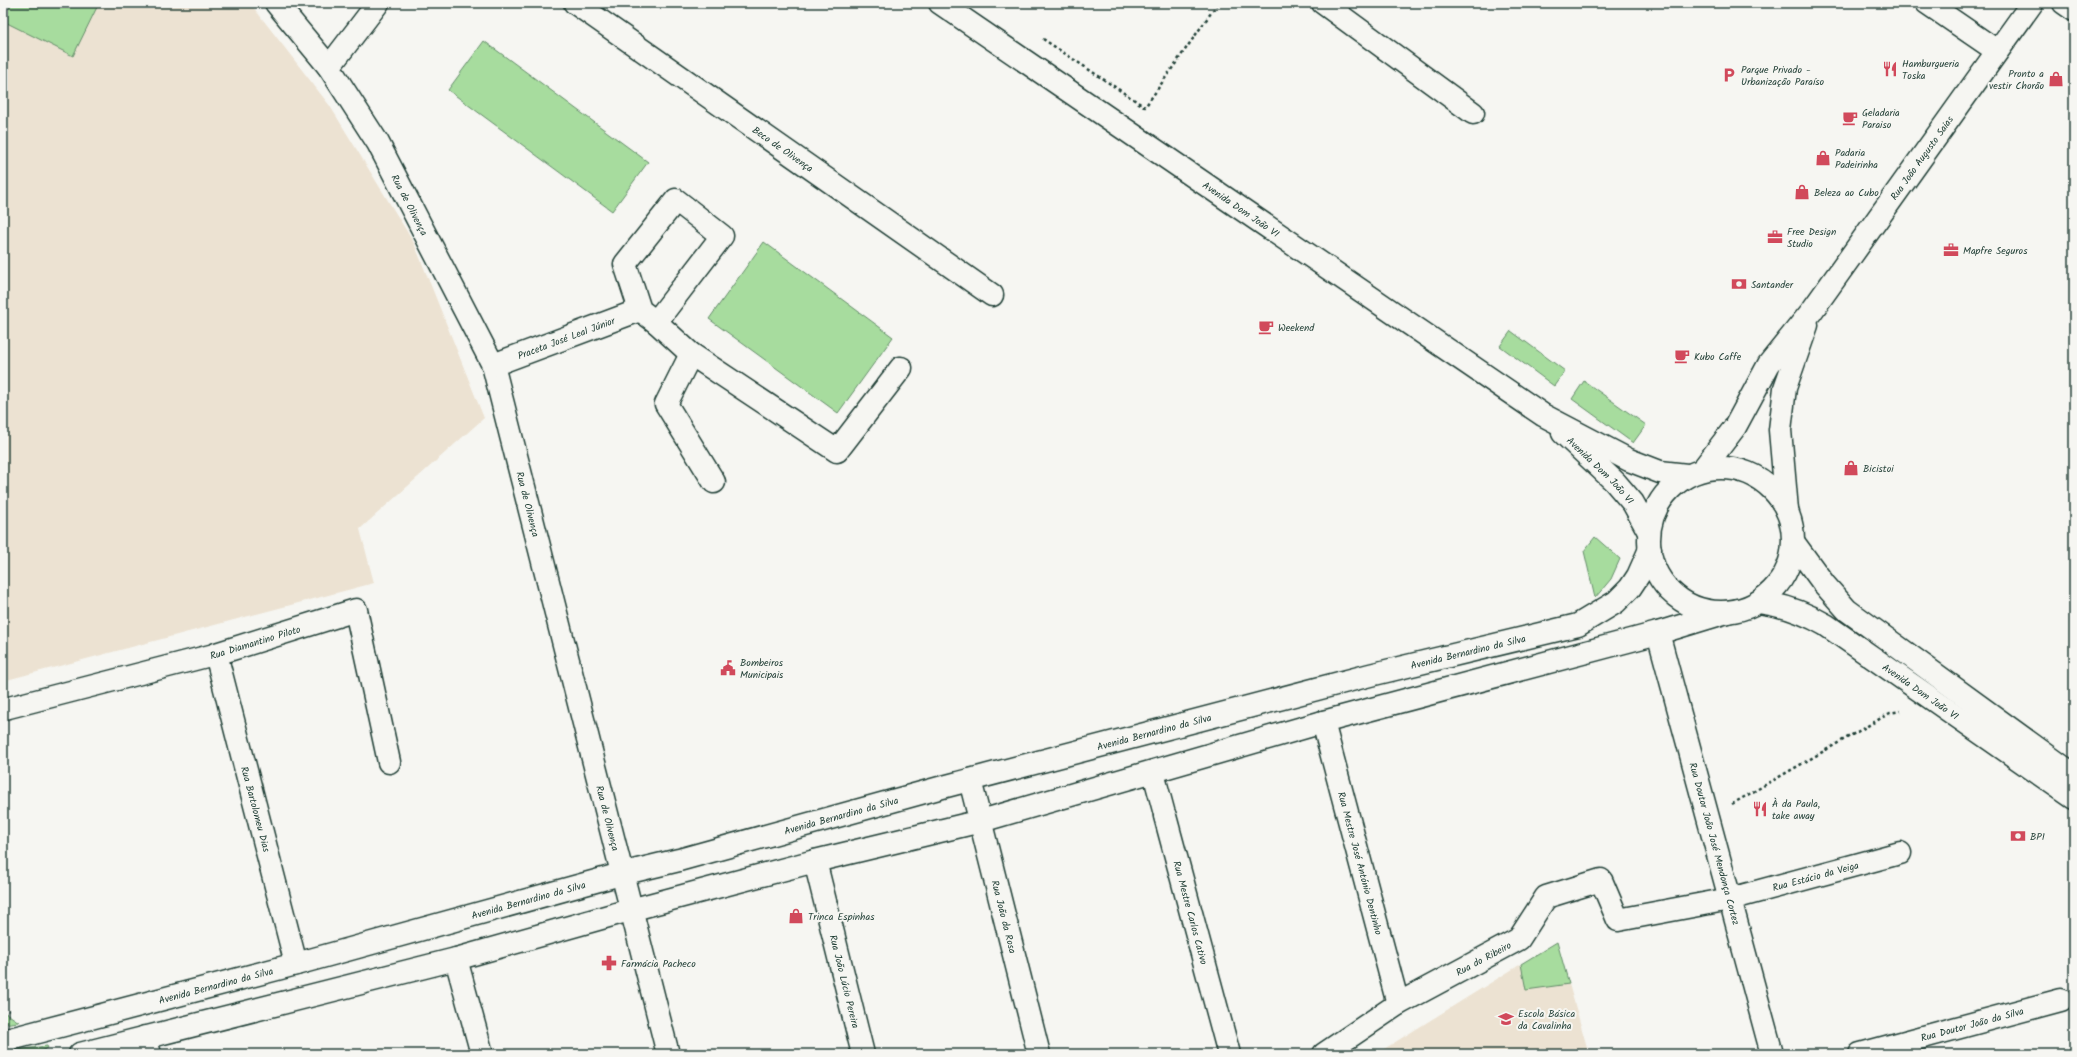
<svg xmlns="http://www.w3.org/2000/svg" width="2077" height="1057" font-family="Kalam,sans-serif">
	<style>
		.built { fill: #ece2d2 }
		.green { fill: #a7dc9e; stroke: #638c69 }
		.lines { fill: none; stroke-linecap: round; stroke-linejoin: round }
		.pedestrian-casing { stroke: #1f3d34; stroke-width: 24 }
		.minor-casing { stroke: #1f3d34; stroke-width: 25 }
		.secondary-casing { stroke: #1f3d34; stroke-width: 25 }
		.path { stroke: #1f3d34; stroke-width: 2.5; stroke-dasharray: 3 3; stroke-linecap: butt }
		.pedestrian { stroke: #f6f6f2; stroke-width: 21 }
		.minor { stroke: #f6f6f2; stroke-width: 22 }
		.secondary { stroke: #f6f6f2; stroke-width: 22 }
		.labels { text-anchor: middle; stroke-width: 4; stroke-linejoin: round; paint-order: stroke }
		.poi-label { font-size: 10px; fill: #1f3d34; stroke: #f6f6f2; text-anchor: start }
		.street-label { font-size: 10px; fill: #1f3d34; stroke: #f6f6f2 }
	</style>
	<rect width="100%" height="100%" fill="#f6f6f2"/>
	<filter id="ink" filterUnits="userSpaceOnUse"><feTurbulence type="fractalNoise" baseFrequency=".025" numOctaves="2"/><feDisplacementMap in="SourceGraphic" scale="8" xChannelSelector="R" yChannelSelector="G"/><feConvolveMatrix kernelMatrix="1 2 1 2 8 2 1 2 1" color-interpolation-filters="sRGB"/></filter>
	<g filter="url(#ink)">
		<path class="built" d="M 3,3 L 250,3 L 330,106 L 414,243 L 484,418 L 360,529 L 374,583 L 3,681 Z
			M 1557,942 L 1589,1054 L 1376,1054 L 1521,964 Z"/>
		<path class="green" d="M 3,3 L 99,3 L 73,56 L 3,21 Z
			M 484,41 L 648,162 L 612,211 L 448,90 Z
			M 764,242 L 893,337 L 838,413 L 709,319 Z
			M 1511,331 L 1565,371 L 1554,386 L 1500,346 Z
			M 1584,381 L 1646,425 L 1633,443 L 1572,399 Z
			M 1595,537 L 1620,559 L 1611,579 L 1595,598 L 1584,551 Z
			M 1557,942 L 1569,984 L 1526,990 L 1521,964 Z
			M 3,1011 L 19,1022 L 3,1024 Z
			M 47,1046 L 48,1048 L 36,1054 L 3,1054 L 24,1049 Z"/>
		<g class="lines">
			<g class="pedestrian-casing">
				<path id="pedestrian" d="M 3,709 L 216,654
					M 1153,771 L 1165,816"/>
			</g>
			<g class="minor-casing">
				<g id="minor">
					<path id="s1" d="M 276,3 L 329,67 L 378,143 L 493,365 L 668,1054"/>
					<path id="s2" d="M 575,3 L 992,295"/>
					<path d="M 1323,3 L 1473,113"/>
					<path d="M 1927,3 L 1997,51"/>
					<path d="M 2064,3 L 2074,10"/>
					<path d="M 329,67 L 378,3"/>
					<path d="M 676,200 L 722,236 L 656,322 L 640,310 L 625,264 Z"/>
					<path d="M 656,322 L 691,354 L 837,451 L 901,368"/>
					<path d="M 691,354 L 666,404 L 714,482"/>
					<path id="s3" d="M 493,365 L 640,310"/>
					<path id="s4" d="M 1703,469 L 1735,427 L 1769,364 L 1811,312 L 2032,3"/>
					<path d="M 1787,510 L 1780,430 L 1785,388 L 1807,325"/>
					<path id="s5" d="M 1658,633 L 1772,1054"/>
					<path id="s6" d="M 1323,722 L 1398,1004"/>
					<path id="s7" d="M 970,780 L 1039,1054"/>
					<path id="s8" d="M 1165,816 L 1229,1054"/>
					<path id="s9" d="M 815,861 L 863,1054"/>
					<path d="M 456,959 L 482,1054"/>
					<path d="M 296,964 L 216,654 L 356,610 L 389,762"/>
					<path d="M 145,1037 L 150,1054"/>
					<path id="s10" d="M 1324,1054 L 1398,1004 L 1519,939 L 1546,897 L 1601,880 L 1618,920 L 1730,899 L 1900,853"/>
					<path id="s11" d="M 1860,1054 L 2061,1000"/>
				</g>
			</g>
			<g class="secondary-casing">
				<g id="secondary">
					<path id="s12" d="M 940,3 L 1543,415 L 1629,460 L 1660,472 L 1687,475"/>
					<path id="s13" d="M 1563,433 L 1615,482 L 1633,503 L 1649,532"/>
					<circle cx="1721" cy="540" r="72"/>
					<path d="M 1794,543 L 1824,584 L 1847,610 L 2074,775"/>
					<path id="s14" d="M 1759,602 C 1784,605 1805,613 1826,625 L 2074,798"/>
					<path id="s15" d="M 3,1041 L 296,964 L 621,874 L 679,860 L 939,788 L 1370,675 L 1578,625 L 1616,602 L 1630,588 L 1638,576 L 1650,549"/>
					<path d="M 80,1054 L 456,959 L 630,910 L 815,861 L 981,821 L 1323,722 L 1658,633 L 1727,612"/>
				</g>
			</g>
			<path class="path" d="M 1043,39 L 1145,107 L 1218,3
				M 1732,804 L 1890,713 L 1900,711
				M 3,1007 L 9,1011"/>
			<use href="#pedestrian" class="pedestrian"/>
			<use href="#minor" class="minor"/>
			<use href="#secondary" class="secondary"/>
		</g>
	</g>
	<defs>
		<g id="restaurant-bare" transform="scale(1.2)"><path d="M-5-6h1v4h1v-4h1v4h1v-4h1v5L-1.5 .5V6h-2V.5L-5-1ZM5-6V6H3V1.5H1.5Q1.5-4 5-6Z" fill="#d1495b" stroke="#f6f6f2" stroke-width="2.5" paint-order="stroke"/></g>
		<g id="parking-bare" transform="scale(1.2)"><path d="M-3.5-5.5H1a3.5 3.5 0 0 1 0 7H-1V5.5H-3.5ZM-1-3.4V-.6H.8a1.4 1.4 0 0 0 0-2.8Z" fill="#d1495b" stroke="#f6f6f2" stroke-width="2.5" paint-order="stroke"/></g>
		<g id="shop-bare" transform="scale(1.2)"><path d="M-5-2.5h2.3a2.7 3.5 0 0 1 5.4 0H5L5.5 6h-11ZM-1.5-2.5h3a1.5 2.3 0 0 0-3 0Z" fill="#d1495b" stroke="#f6f6f2" stroke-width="2.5" paint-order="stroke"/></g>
		<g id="cafe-bare" transform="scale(1.2)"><path d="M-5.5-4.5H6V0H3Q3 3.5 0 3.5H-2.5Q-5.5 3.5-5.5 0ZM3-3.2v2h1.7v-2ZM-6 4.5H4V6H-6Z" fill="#d1495b" stroke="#f6f6f2" stroke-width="2.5" paint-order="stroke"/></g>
		<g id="office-bare" transform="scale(1.2)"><path d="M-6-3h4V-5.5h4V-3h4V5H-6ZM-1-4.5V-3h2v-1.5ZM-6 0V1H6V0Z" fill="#d1495b" stroke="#f6f6f2" stroke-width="2.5" paint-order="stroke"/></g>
		<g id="bank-bare" transform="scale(1.2)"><path d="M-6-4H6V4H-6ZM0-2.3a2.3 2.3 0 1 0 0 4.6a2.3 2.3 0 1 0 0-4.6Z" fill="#d1495b" stroke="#f6f6f2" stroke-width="2.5" paint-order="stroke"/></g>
		<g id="civic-bare" transform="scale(1.2)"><path d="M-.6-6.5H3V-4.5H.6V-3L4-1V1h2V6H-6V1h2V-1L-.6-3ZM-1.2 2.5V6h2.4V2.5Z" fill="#d1495b" stroke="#f6f6f2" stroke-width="2.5" paint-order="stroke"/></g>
		<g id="pharmacy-bare" transform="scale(1.2)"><path d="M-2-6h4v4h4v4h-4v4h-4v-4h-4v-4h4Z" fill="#d1495b" stroke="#f6f6f2" stroke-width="2.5" paint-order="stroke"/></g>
		<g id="school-bare" transform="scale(1.2)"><path d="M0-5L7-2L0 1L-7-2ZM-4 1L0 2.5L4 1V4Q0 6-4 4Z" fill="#d1495b" stroke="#f6f6f2" stroke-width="2.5" paint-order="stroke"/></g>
	</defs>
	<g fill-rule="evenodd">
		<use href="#restaurant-bare" x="1890" y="69"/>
		<use href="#parking-bare" x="1729" y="75"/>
		<use href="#shop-bare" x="2056" y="79"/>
		<use href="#cafe-bare" x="1850" y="118"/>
		<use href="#shop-bare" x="1823" y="158"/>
		<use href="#shop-bare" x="1802" y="192"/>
		<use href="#office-bare" x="1775" y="237"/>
		<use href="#office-bare" x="1951" y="250"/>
		<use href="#bank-bare" x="1739" y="284"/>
		<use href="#cafe-bare" x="1266" y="327"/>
		<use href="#cafe-bare" x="1682" y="356"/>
		<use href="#shop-bare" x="1851" y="468"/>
		<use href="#civic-bare" x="728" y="668"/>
		<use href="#restaurant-bare" x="1760" y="809"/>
		<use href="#bank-bare" x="2018" y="836"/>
		<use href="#shop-bare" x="796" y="916"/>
		<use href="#pharmacy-bare" x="609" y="963"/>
		<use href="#school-bare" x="1506" y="1019"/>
	</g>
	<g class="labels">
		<g class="poi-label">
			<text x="1902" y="67">Hamburgueria<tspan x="1902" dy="12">Toska</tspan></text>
			<text x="1741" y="73">Parque Privado -<tspan x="1741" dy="12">Urbanização Paraíso</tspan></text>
			<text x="2044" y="77" text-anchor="end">Pronto a<tspan x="2044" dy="12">vestir Chorão</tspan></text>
			<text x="1862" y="116">Geladaria<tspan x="1862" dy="12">Paraiso</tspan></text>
			<text x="1835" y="156">Padaria<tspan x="1835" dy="12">Padeirinha</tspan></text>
			<text x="1814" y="196">Beleza ao Cubo</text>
			<text x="1787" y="235">Free Design<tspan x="1787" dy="12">Studio</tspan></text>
			<text x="1963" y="254">Mapfre Seguros</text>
			<text x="1751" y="288">Santander</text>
			<text x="1278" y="331">Weekend</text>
			<text x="1694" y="360">Kubo Caffe</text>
			<text x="1863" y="472">Bicistoi</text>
			<text x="740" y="666">Bombeiros<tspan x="740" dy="12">Municipais</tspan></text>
			<text x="1772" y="807">À da Paula,<tspan x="1772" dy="12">take away</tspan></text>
			<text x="2030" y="840">BPI</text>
			<text x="808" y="920">Trinca Espinhas</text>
			<text x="621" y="967">Farmácia Pacheco</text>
			<text x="1518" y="1017">Escola Básica<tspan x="1518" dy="12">da Cavalinha</tspan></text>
		</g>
		<g class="street-label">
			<text dy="4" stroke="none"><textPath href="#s2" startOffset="254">Beco de Olivença</textPath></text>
			<text dy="4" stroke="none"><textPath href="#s4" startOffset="381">Rua João Augusto Saias</textPath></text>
			<text dy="4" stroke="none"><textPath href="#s1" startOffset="243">Rua de Olivença</textPath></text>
			<text dy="4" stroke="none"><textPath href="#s12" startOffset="365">Avenida Dom João VI</textPath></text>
			<text dy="4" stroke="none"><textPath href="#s3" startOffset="78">Praceta José Leal Júnior</textPath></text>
			<text dy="4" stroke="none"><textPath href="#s13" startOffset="53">Avenida Dom João VI</textPath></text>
			<text dy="4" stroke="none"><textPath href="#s1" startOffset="567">Rua de Olivença</textPath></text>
			<text transform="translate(255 642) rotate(-17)" y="4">Rua Diamantino Piloto</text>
			<text dy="4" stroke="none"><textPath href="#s15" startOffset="1516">Avenida Bernardino da Silva</textPath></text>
			<text dy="4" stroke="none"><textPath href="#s14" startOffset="187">Avenida Dom João VI</textPath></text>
			<text dy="4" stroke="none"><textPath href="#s15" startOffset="1192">Avenida Bernardino da Silva</textPath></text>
			<text transform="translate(256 809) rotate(75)" y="4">Rua Bartolomeu Dias</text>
			<text dy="4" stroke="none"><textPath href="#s15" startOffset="868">Avenida Bernardino da Silva</textPath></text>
			<text dy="4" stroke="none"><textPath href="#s1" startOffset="891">Rua de Olivença</textPath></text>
			<text dy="4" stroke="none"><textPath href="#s5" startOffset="218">Rua Doutor João José Mendonça Cortez</textPath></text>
			<text dy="4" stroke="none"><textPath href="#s6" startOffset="146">Rua Mestre José António Dentinho</textPath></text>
			<text dy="4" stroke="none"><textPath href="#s10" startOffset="580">Rua Estácio da Veiga</textPath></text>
			<text dy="4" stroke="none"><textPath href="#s15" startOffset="544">Avenida Bernardino da Silva</textPath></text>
			<text dy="4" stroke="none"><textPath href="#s8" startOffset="100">Rua Mestre Carlos Cativo</textPath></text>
			<text dy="4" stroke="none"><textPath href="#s7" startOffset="141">Rua João da Rosa</textPath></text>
			<text dy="4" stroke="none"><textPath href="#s10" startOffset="186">Rua do Ribeiro</textPath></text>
			<text dy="4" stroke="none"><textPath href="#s9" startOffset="124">Rua João Lúcio Pereira</textPath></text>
			<text dy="4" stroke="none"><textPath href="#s15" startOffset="220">Avenida Bernardino da Silva</textPath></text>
			<text dy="4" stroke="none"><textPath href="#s11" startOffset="116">Rua Doutor João da Silva</textPath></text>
		</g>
	</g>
	<rect width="2077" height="1057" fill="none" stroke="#f6f6f2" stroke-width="16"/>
	<rect x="8" y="8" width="2061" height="1041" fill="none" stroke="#1f3d34" stroke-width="1.5" filter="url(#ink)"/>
</svg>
